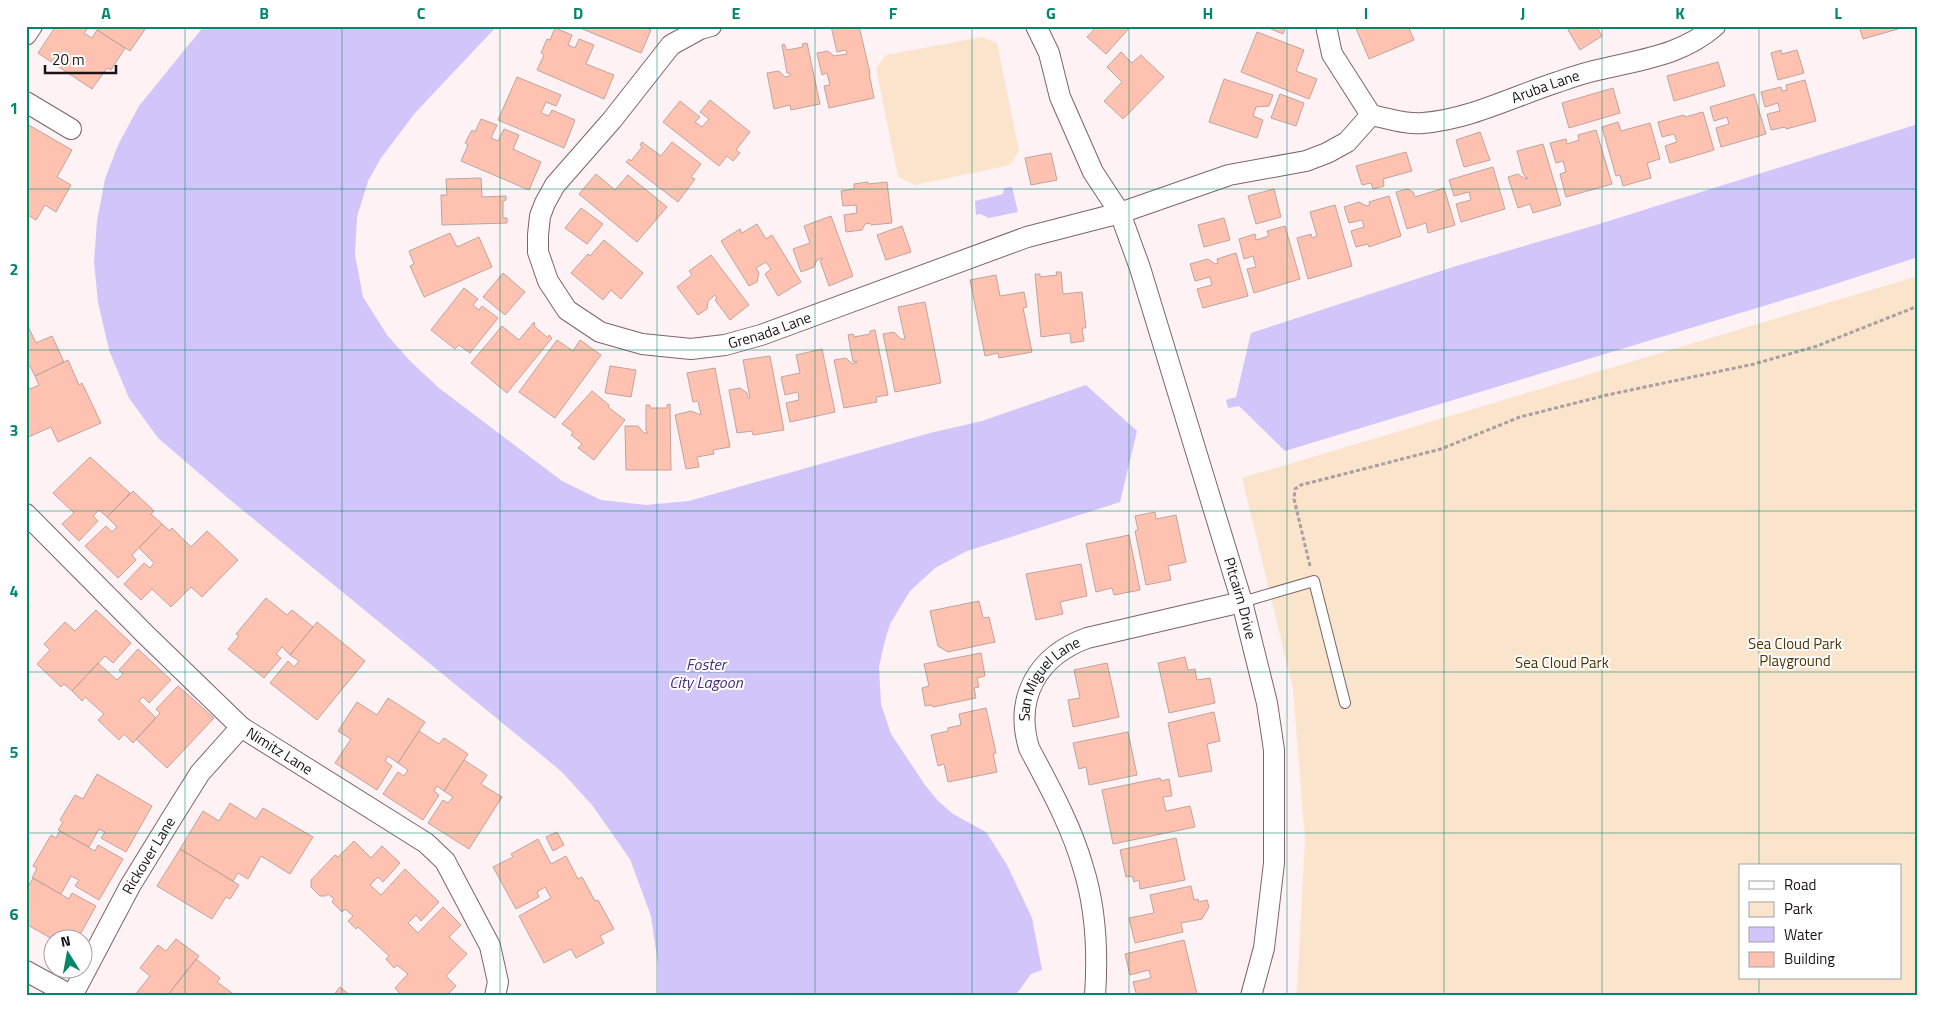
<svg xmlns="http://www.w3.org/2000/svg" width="1944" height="1022" font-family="'Titillium Web',sans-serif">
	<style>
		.green { fill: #fae4cc; fill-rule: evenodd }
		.water { fill: #d1c5fa }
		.building { fill: #ffc2b1; stroke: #bea49d }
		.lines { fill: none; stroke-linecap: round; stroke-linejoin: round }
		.service-casing { stroke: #7d646a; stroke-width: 12 }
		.minor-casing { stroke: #7d646a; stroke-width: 22 }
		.path { stroke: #a99ea0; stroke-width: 3; stroke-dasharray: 4 2.5; stroke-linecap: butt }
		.service { stroke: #fff; stroke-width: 10 }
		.minor { stroke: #fff; stroke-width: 20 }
		.grid { fill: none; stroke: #03866a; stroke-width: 1; stroke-opacity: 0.55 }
		.labels { text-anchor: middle; stroke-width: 4; stroke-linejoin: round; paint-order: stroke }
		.street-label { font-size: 15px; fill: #1b1214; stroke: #fff }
		.park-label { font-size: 15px; fill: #533303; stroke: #fff }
		.water-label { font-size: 16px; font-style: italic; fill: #452c77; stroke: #fff }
		.neatline { fill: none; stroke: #03866a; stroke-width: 2 }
		.grid-label { font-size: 16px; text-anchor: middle; font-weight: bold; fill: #03866a }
	</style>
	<rect width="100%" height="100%" fill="#fef2f5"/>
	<path class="green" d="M 982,37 L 997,43 L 1019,151 L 1010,165 L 915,185 L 898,177 L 876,68 L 886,55 Z
		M 1918,276 L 1918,996 L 1294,996 L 1297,990 L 1305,840 L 1293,689 L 1242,478 ZM 1740,866 L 1900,866 L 1900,978 L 1740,978 Z"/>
	<path class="water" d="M 204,26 L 497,26 L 415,113 L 381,158 L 368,181 L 357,217 L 355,255 L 363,297 L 387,335 L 411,362 L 439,388 L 562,481 L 601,500 L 646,505 L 689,501 L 930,433 L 982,421 L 1086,385 L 1137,431 L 1120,502 L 967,551 L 935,568 L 910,591 L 890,624 L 884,644 L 879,667 L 881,704 L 891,734 L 925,785 L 938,801 L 953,814 L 986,832 L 1007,865 L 1032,918 L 1042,970 L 1031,974 L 1015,996 L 658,996 L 658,964 L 651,916 L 630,859 L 592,805 L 561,771 L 229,499 L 158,438 L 129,398 L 109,350 L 98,302 L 94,262 L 97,221 L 105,179 L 118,145 L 139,106 Z
		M 1918,124 L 1918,257 L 1826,287 L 1285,451 L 1239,406 L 1228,408 L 1226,400 L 1236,397 L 1251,333 L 1456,266 L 1596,225 Z
		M 1012,187 L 1018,212 L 989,218 L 980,214 L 976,215 L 975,201 L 1003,194 L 1004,188 Z"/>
	<path class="building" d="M 56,26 L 86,26 L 88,28 L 84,33 L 92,38 L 97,30 L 125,48 L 111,70 L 107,68 L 92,89 L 38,53 Z
		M 100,26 L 144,26 L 146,28 L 130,51 L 97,30 Z
		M 575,26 L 623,26 L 627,28 L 628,26 L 642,26 L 651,30 L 641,53 Z
		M 831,26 L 859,26 L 870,73 L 869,73 L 874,98 L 829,108 L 824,86 L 830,85 L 827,73 L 822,75 L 817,53 L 828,51 L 834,56 L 847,54 L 846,50 L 837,52 Z
		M 1097,26 L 1131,26 L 1106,54 L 1087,37 Z
		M 1264,26 L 1286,26 L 1283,34 Z
		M 1355,26 L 1408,26 L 1414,40 L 1369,59 Z
		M 1574,26 L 1596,26 L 1602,36 L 1580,50 L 1568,30 Z
		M 1859,26 L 1897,26 L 1898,29 L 1863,39 Z
		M 555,28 L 572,35 L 568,45 L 575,48 L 579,39 L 594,45 L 586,64 L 614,75 L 604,99 L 537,70 L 544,55 L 541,53 L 547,39 L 550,40 Z
		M 1257,32 L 1304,50 L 1296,71 L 1317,79 L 1309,99 L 1241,72 Z
		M 807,43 L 820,104 L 791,110 L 790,105 L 774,109 L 767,73 L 779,71 L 785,77 L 790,76 L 790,73 L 787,73 L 782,45 L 784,44 L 787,50 L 803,47 L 802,44 Z
		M 1781,50 L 1782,54 L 1797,50 L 1804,73 L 1778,80 L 1771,53 Z
		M 1121,52 L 1132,63 L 1141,55 L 1164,77 L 1123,119 L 1104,101 L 1122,82 L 1107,67 Z
		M 1718,62 L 1725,86 L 1674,101 L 1667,76 Z
		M 517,77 L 561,95 L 556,106 L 546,102 L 541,113 L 549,116 L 552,110 L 575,120 L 564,148 L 498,120 Z
		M 1224,79 L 1273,95 L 1269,106 L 1256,107 L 1253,116 L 1263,120 L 1257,138 L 1209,122 Z
		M 1805,80 L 1816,121 L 1786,129 L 1785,127 L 1771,130 L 1767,114 L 1780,111 L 1778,103 L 1765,107 L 1761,92 L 1781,87 L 1782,91 L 1787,90 L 1786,85 Z
		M 1613,88 L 1620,113 L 1569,128 L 1562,103 Z
		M 1280,94 L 1304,103 L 1296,126 L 1271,118 Z
		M 1754,94 L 1766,134 L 1721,147 L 1716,128 L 1729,124 L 1727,117 L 1714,121 L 1710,107 Z
		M 710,100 L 750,132 L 736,150 L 740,153 L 733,161 L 727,156 L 719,166 L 663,122 L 680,101 L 700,117 L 695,122 L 702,127 L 709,119 L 700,112 Z
		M 1703,112 L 1714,150 L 1670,163 L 1665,146 L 1677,142 L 1674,134 L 1662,137 L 1658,122 L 1684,115 L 1685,117 Z
		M 481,119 L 497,125 L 491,138 L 498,141 L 504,129 L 519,135 L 513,149 L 541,162 L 529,190 L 461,161 L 468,145 L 465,143 L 472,130 L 475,132 Z
		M 1618,122 L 1621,131 L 1650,123 L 1660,159 L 1647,163 L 1651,178 L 1623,186 L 1620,175 L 1616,176 L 1602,127 Z
		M 27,124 L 72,150 L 57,177 L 71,185 L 56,212 L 45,205 L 36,220 L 26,214 Z
		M 1596,130 L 1612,184 L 1566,197 L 1560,174 L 1566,172 L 1563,161 L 1556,163 L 1550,143 L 1566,139 L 1567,144 L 1579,140 L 1578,135 Z
		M 1480,132 L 1490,160 L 1464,167 L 1456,140 Z
		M 642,142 L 661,156 L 672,142 L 701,164 L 691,177 L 695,179 L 678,202 L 626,162 L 629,159 L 631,161 L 642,147 L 640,145 Z
		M 1543,144 L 1561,205 L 1533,213 L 1530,204 L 1518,208 L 1508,177 L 1518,174 L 1525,179 L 1528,178 L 1525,177 L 1523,173 L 1517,151 Z
		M 1406,152 L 1412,171 L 1383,179 L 1384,186 L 1373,189 L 1371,183 L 1362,185 L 1356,166 Z
		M 1051,153 L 1057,180 L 1031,185 L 1025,158 Z
		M 1493,167 L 1505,209 L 1461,222 L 1456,204 L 1471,200 L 1469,192 L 1454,196 L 1449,180 Z
		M 596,174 L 615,190 L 628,175 L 667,207 L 637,242 L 579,194 Z
		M 481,178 L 482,197 L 506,196 L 506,200 L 503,201 L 503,218 L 507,218 L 507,223 L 442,225 L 441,195 L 447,195 L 446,179 Z
		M 868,182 L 868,184 L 887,182 L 892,223 L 871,225 L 870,223 L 865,224 L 862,230 L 846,232 L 844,215 L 857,213 L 856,205 L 843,206 L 841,191 L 854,189 L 854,184 Z
		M 1444,188 L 1455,225 L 1428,233 L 1426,223 L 1407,229 L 1396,192 L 1408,189 L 1413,192 L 1415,197 Z
		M 1274,189 L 1281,217 L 1256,224 L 1248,196 Z
		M 1389,196 L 1401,236 L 1369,247 L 1368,244 L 1356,247 L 1351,231 L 1364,227 L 1362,220 L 1349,223 L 1344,207 L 1359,202 L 1366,206 L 1370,205 L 1369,202 Z
		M 1335,205 L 1352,266 L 1308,279 L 1297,238 L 1311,234 L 1312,238 L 1317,236 L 1310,212 Z
		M 581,208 L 603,224 L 587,244 L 565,228 Z
		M 831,216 L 853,276 L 829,286 L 820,261 L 822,260 L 822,258 L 817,260 L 814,267 L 801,272 L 793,249 L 810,243 L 804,226 Z
		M 1224,218 L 1230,240 L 1204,247 L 1198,225 Z
		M 757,224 L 766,239 L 772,235 L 801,282 L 778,296 L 765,274 L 771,269 L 766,262 L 756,268 L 759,273 L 757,282 L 749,286 L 721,241 L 740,229 L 742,233 Z
		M 902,226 L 911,252 L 886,260 L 877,235 Z
		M 1285,226 L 1300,279 L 1254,293 L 1247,269 L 1256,267 L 1253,256 L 1244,259 L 1239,239 L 1255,234 L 1256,240 L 1269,236 L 1267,231 Z
		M 450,233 L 457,247 L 479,237 L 492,267 L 424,297 L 410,266 L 414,264 L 409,251 Z
		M 604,240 L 643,273 L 621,299 L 611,290 L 603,300 L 571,273 L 588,254 L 590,256 Z
		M 1236,253 L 1248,296 L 1203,308 L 1197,289 L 1212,285 L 1210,277 L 1195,281 L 1190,264 L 1208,259 L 1215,264 L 1218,263 L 1217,259 Z
		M 711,255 L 749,305 L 730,320 L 715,300 L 717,298 L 715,295 L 708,301 L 707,309 L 698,315 L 677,287 L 692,275 L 689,271 Z
		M 1056,272 L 1061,272 L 1063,294 L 1082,292 L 1086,328 L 1082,328 L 1084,341 L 1071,343 L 1070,333 L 1041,337 L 1035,274 L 1040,274 L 1040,277 L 1057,275 Z
		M 503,273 L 525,292 L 505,315 L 483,297 Z
		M 996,275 L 1000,296 L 1024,292 L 1027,307 L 1023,308 L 1032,352 L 999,358 L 998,353 L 985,356 L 970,280 Z
		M 464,288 L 478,299 L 473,305 L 479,310 L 482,306 L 498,318 L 470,353 L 459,345 L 455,349 L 431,330 Z
		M 925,302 L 941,383 L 895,392 L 883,334 L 894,332 L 901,339 L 905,339 L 898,307 Z
		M 26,322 L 36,343 L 52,336 L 64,362 L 35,376 L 30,366 L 26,367 Z
		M 534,322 L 535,324 L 534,326 L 548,338 L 549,335 L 552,338 L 507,393 L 471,363 L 502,326 L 519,340 Z
		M 875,330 L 888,395 L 876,397 L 877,402 L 844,408 L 834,360 L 846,358 L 852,364 L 857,362 L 857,361 L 853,362 L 848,335 L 853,334 L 854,337 L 870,334 L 870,331 Z
		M 557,340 L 573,351 L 580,340 L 601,355 L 555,418 L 519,392 Z
		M 822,349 L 835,412 L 790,422 L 786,403 L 799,400 L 798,392 L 785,395 L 781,377 L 800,373 L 796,355 Z
		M 770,356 L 784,430 L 753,435 L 752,431 L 737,433 L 729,390 L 740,388 L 747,393 L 748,398 L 750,398 L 743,360 Z
		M 68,360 L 79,385 L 82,383 L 101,423 L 58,442 L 51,427 L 26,438 L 26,384 L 30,389 L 39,385 L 35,376 Z
		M 610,366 L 636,370 L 631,397 L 605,393 Z
		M 715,368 L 730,447 L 713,450 L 714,454 L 697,457 L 699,467 L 686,469 L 675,415 L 691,411 L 701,415 L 698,401 L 693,402 L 687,373 Z
		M 592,391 L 609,405 L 608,407 L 625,420 L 594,460 L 578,448 L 582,444 L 571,435 L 573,432 L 562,424 Z
		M 670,404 L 671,470 L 626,470 L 625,426 L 638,426 L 644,433 L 648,433 L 646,431 L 646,405 L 650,405 L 650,408 L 667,408 L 667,405 Z
		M 90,457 L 130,493 L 107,517 L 99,510 L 93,516 L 98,521 L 79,541 L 62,524 L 74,513 L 53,493 Z
		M 133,491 L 154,511 L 151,514 L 162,524 L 132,555 L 136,560 L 118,578 L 85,546 L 106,526 L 112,532 L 117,527 L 107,517 Z
		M 1155,512 L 1156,519 L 1176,515 L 1186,562 L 1168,566 L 1171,580 L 1146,585 L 1135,531 L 1138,530 L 1135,516 Z
		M 162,524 L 170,531 L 172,528 L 191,547 L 207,531 L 238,560 L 202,597 L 191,587 L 171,607 L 152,589 L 141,600 L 124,584 L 144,563 L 150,568 L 154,563 L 139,548 Z
		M 1129,535 L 1140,590 L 1114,595 L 1112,588 L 1096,592 L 1086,544 Z
		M 1081,564 L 1087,596 L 1060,602 L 1063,614 L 1036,620 L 1026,574 Z
		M 266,598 L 287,615 L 292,610 L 313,627 L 290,655 L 282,647 L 276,654 L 281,658 L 264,678 L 228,649 L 239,636 L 236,634 Z
		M 979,601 L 983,618 L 989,617 L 995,642 L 948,652 L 938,646 L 930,611 Z
		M 96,610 L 131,643 L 113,663 L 105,656 L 72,691 L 64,684 L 61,687 L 37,664 L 50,650 L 44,644 L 65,622 L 75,631 Z
		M 317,622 L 365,661 L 317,720 L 270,683 L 288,661 L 294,667 L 299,661 L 290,655 Z
		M 138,649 L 171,680 L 149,703 L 143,697 L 139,701 L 156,718 L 133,743 L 124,734 L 119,740 L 98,720 L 104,714 L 85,697 L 82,701 L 72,691 L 98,663 L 117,680 L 123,674 L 119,670 Z
		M 981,653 L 985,676 L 977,678 L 979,687 L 974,688 L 976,698 L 933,707 L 932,705 L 925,706 L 922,688 L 929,686 L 924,664 Z
		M 1185,657 L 1188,670 L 1195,669 L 1197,680 L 1210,678 L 1215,703 L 1169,713 L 1158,663 Z
		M 1107,663 L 1119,717 L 1073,727 L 1068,700 L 1080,698 L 1074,670 Z
		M 178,686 L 214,718 L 167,768 L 136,739 L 160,713 L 156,709 Z
		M 388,698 L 425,722 L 398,763 L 388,756 L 385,761 L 392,766 L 377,790 L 335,763 L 351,739 L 338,731 L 357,702 L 377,715 Z
		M 986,708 L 996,753 L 993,754 L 997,772 L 948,782 L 944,764 L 938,766 L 931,735 L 948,731 L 948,728 L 961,725 L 959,714 Z
		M 1214,712 L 1220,741 L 1207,744 L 1212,771 L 1179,777 L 1168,723 Z
		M 419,731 L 439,744 L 444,738 L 468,754 L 444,791 L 437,786 L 434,791 L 439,795 L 423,820 L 383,794 L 398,772 L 404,776 L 408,770 L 398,763 Z
		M 1128,732 L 1137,775 L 1089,785 L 1086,767 L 1079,769 L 1073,743 Z
		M 464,760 L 487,775 L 481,784 L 502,797 L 469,849 L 428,823 L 443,800 L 448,803 L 453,797 L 444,791 Z
		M 97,774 L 152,806 L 126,852 L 101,838 L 105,832 L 99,829 L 89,847 L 58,830 L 63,822 L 60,820 L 75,795 L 83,799 Z
		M 1160,778 L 1161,781 L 1169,779 L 1172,796 L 1163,797 L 1166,811 L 1190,806 L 1195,827 L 1113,844 L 1102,790 Z
		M 230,803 L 256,819 L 263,808 L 313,837 L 290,874 L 261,856 L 248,879 L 238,873 L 233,881 L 180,849 L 203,811 L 219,821 Z
		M 60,831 L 95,851 L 98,845 L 123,859 L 99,900 L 75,886 L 79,880 L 71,876 L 61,894 L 32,878 L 37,868 L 33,866 L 51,835 L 56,838 Z
		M 557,832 L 564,845 L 553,851 L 546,837 Z
		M 1176,838 L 1185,880 L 1140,889 L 1139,880 L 1134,882 L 1132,876 L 1126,877 L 1120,850 Z
		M 538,839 L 551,864 L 566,856 L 578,879 L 582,877 L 595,901 L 598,900 L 614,929 L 600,936 L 604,943 L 576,958 L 571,949 L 544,963 L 519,916 L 551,898 L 545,887 L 537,892 L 539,897 L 516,909 L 493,867 L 513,857 L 511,854 Z
		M 354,841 L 371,858 L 382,846 L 400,863 L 383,882 L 378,877 L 370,885 L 381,895 L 405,869 L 439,902 L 421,921 L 416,915 L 408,923 L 418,933 L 443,907 L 461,925 L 449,937 L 467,954 L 446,976 L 456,986 L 446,996 L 402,996 L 395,988 L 408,974 L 397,965 L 394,968 L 386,959 L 389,956 L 358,927 L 356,929 L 348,921 L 353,916 L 345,909 L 342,912 L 332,902 L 334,899 L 328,894 L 326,896 L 320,896 L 311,887 L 311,880 L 335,855 L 338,857 Z
		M 180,849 L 239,885 L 230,899 L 226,897 L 212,919 L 157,886 Z
		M 33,878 L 69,899 L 72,893 L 96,906 L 77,940 L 54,940 L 26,924 L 26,891 Z
		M 1191,886 L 1194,900 L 1198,899 L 1199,902 L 1207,900 L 1209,907 L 1202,919 L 1181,923 L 1183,932 L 1135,943 L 1129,918 L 1154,913 L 1150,895 Z
		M 176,939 L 199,956 L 167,996 L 134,996 L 150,976 L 140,968 L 158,945 L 166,951 Z
		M 1184,940 L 1197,994 L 1188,996 L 1137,996 L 1133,982 L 1151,978 L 1149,970 L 1130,975 L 1125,954 Z
		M 196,959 L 220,978 L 217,982 L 236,996 L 167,996 Z
		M 340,987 L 351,996 L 333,996 Z"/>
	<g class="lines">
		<g class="service-casing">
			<path id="service" d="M 1242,602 L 1314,581 L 1345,703"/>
		</g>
		<g class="minor-casing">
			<g id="minor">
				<path id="s1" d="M 711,26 L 700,29 L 671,45 L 612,120 L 555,185 L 545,203 L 540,216 L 538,235 L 538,252 L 548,281 L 567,310 L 600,332 L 642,344 L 691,349 L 725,345 L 761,335 L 1027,237 L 1120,213 L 1229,175 L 1306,161 L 1327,153 L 1347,142 L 1371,115"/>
				<path id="s2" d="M 1036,26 L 1049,53 L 1060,97 L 1093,172 L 1120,213 L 1140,268 L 1242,602 L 1267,703 L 1274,750 L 1274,863 L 1264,948 L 1251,996"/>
				<path id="s3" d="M 1326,26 L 1332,54 L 1371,115 C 1387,118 1407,125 1423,123 C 1471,119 1514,96 1558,82 C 1572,77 1587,72 1602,69 C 1643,59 1682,55 1715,26"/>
				<path d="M 26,35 L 32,26"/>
				<path d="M 26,102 L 71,129"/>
				<path id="s4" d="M 26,514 L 145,634 L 241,727 L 426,843 L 445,861 L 490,946 L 498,982 L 495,996"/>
				<path d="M 26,971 L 72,996"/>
				<path id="s5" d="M 72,996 L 130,886 L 173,816 L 200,773 L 241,727"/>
				<path id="s6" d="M 1095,996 C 1098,953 1096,908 1083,867 C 1071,825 1049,786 1029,748 C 1014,697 1038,656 1087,638 L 1242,602"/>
			</g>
		</g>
		<path class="path" d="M 1310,566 L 1294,499 L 1295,489 L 1301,485 L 1441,449 L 1520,417 L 1607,395 L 1754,364 L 1817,346 L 1918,306"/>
		<use href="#service" class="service"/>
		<use href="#minor" class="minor"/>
	</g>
	<path class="grid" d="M 185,26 L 185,996M 342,26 L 342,996M 500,26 L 500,996M 657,26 L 657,996M 815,26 L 815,996M 972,26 L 972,996M 1129,26 L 1129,996M 1287,26 L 1287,996M 1444,26 L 1444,996M 1602,26 L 1602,996M 1759,26 L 1759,866M 26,189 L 1918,189M 26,350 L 1918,350M 26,511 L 1918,511M 26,672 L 1918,672M 26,833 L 1918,833M 1759,978 L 1759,996"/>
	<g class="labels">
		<g class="street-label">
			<text dy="5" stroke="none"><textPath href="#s3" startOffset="282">Aruba Lane</textPath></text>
			<text dy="5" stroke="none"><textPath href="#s1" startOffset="576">Grenada Lane</textPath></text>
			<text dy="5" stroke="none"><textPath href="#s2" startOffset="610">Pitcairn Drive</textPath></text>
			<text dy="5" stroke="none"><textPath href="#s6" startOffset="340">San Miguel Lane</textPath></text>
			<text dy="5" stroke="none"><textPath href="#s4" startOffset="348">Nimitz Lane</textPath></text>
			<text dy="5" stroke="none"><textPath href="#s5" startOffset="160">Rickover Lane</textPath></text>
		</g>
		<g class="park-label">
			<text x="1795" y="649">Sea Cloud Park<tspan x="1795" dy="17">Playground</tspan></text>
			<text x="1562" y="668">Sea Cloud Park</text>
		</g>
		<g class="water-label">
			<text x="706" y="670">Foster<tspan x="706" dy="18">City Lagoon</tspan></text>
		</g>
	</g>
	<rect width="1944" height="1022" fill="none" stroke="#ffffff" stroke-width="55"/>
	<rect x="1739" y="864" width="162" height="115" fill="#ffffff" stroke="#a4a0a1"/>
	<rect x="1749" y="881" width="25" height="8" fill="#ffffff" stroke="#a4a0a1"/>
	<text x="1784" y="890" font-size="15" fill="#1b1214">Road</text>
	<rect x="1749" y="902" width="25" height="15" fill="#fae4cc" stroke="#a4a0a1"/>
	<text x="1784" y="914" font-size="15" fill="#1b1214">Park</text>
	<rect x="1749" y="927" width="25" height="15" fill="#d1c5fa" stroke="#a4a0a1"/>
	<text x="1784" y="940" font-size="15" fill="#1b1214">Water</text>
	<rect x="1749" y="952" width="25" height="15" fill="#ffc2b1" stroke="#a4a0a1"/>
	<text x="1784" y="964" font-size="15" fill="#1b1214">Building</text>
	<g transform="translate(68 954) rotate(349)"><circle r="24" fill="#ffffff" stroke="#a4a0a1"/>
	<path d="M0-4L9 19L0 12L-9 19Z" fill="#03866a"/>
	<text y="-8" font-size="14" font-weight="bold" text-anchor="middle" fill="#1b1214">N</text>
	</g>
	<path d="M45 65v8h71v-8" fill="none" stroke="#1b1214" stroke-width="2.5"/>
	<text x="52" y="65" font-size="15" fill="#1b1214" stroke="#ffffff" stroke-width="4" paint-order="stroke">20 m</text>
	<rect x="28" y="28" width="1888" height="966" class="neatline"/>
	<g class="grid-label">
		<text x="106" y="19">A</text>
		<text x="264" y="19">B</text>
		<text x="421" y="19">C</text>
		<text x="578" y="19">D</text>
		<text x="736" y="19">E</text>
		<text x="893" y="19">F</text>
		<text x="1051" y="19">G</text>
		<text x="1208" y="19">H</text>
		<text x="1366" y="19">I</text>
		<text x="1523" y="19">J</text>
		<text x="1680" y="19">K</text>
		<text x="1838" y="19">L</text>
		<text x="14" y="114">1</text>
		<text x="14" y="275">2</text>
		<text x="14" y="436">3</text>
		<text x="14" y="597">4</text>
		<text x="14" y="758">5</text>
		<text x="14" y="920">6</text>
	</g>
</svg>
